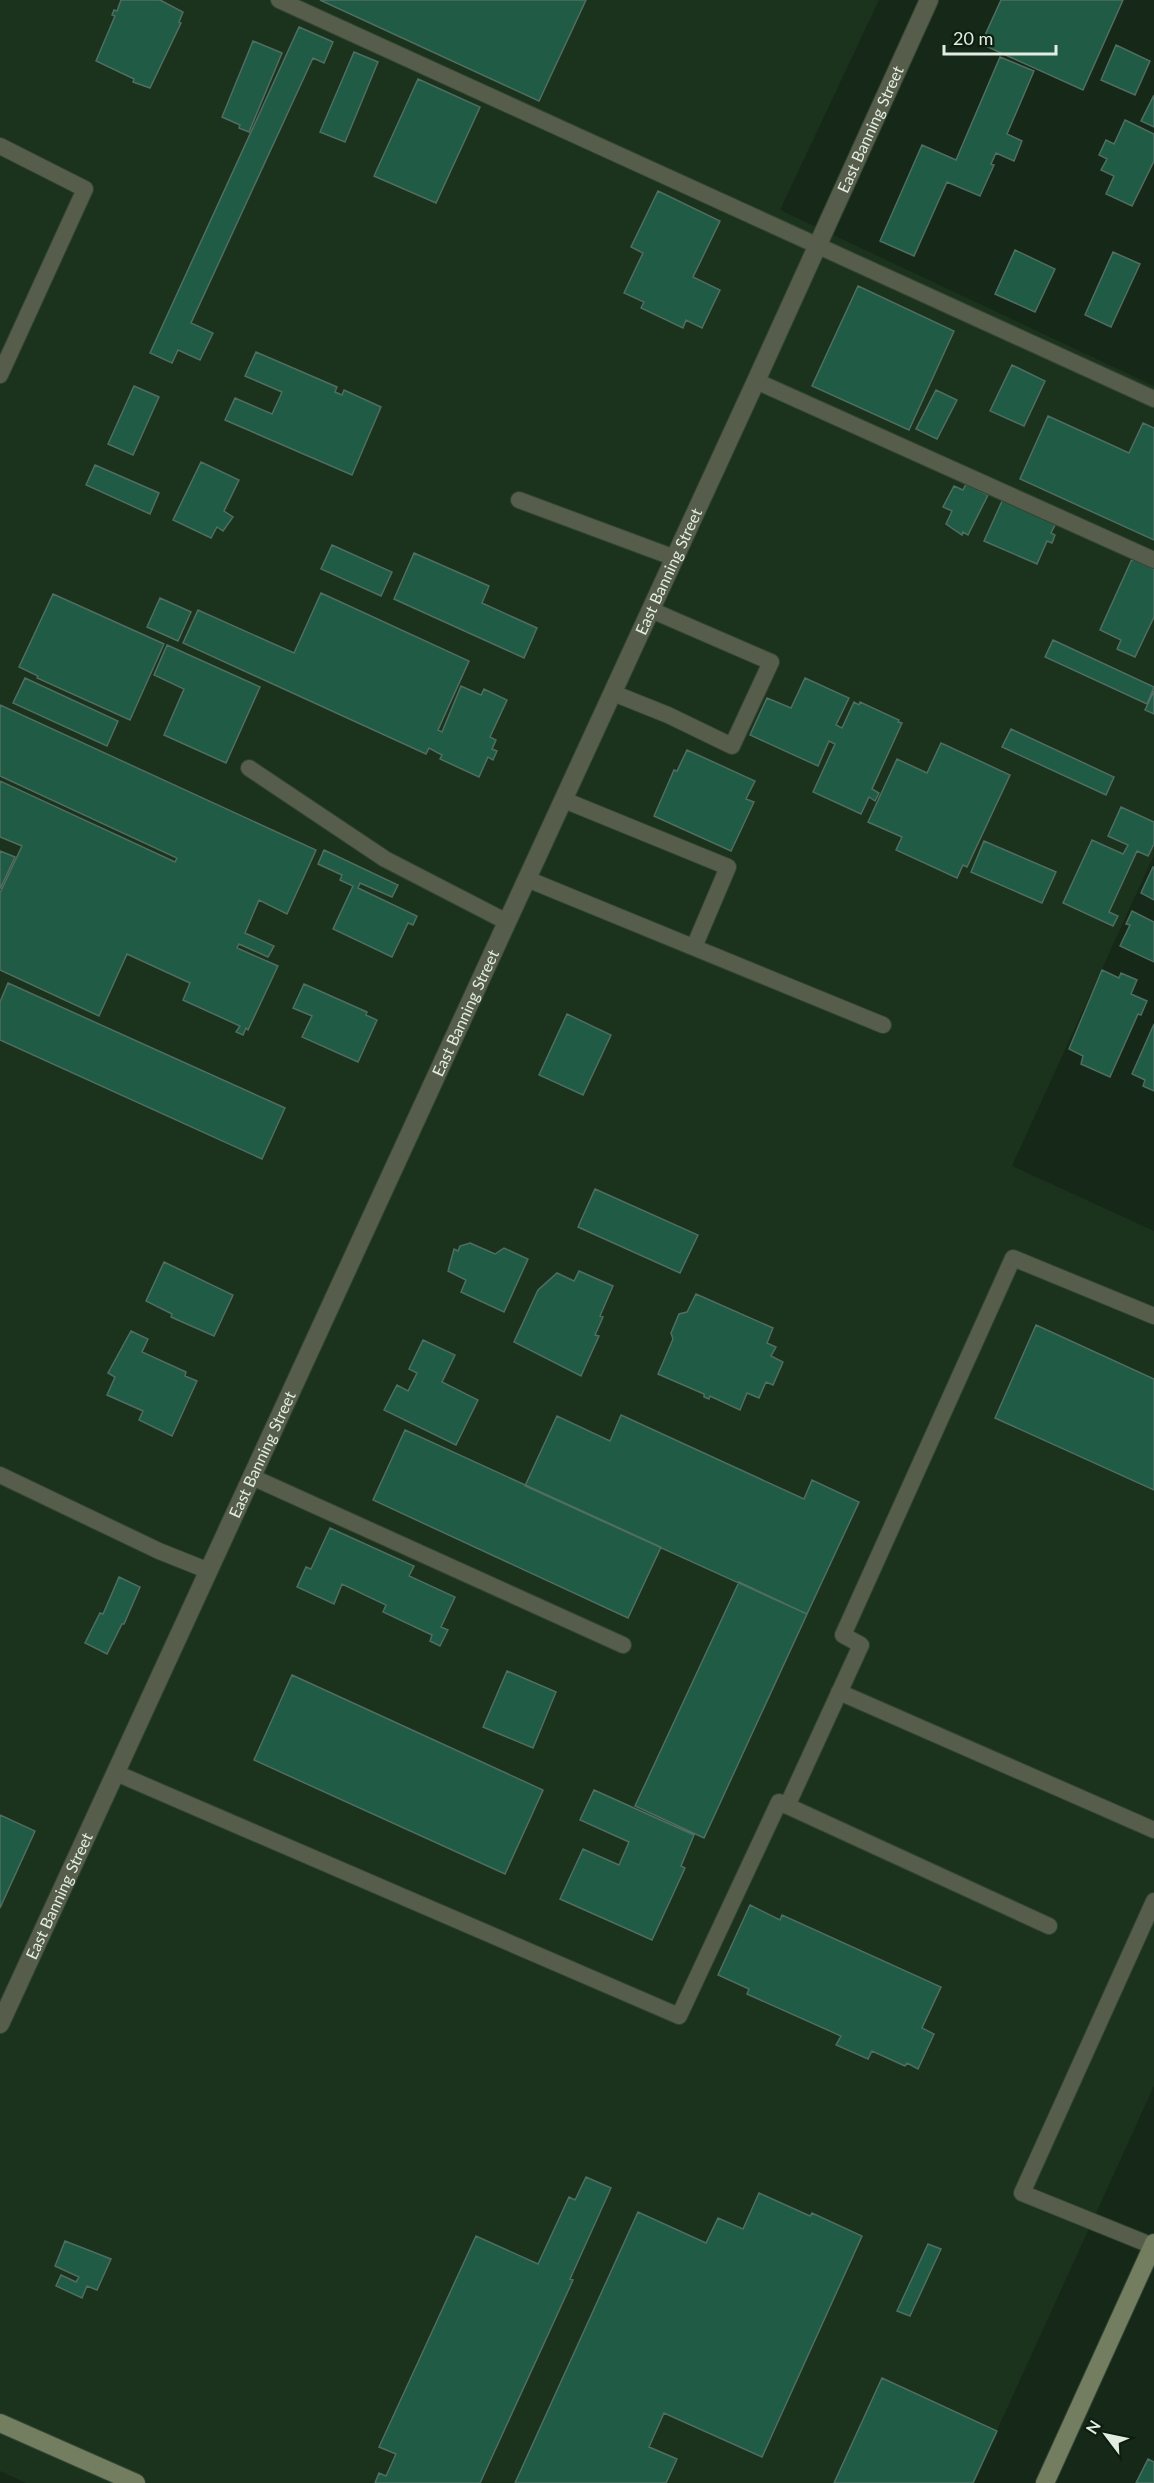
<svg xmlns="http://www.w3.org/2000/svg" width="1154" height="2483" font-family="Lato,sans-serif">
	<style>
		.built { fill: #1b331d }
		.building { fill: #205b46; stroke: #506d61; stroke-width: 1.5 }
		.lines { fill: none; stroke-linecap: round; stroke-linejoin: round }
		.lane-casing { stroke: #324433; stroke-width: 18 }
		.street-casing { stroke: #324433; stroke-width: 20 }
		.secondary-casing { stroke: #324433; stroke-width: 20 }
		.lane { stroke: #565d4a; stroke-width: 16 }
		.street { stroke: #565d4a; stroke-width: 18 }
		.secondary { stroke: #727e5f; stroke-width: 18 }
		.labels { text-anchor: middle; stroke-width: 4.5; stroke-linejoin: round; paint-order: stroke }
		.street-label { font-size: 16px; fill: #e1ede1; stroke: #0d1e0e }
	</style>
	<rect width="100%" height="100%" fill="#162817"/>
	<path class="built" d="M 0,0 L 879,0 L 780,210 L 1154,386 L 1154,855 L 1012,1166 L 1154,1231 L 1154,2086 L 973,2483 L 26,2483 L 0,2471 Z"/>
	<path class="building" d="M 121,0 L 160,0 L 183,12 L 179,22 L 181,23 L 150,88 L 133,82 L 134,79 L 96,61 L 115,16 L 112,15 L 114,10 L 117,11 Z
		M 320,0 L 586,0 L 539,101 Z
		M 1001,0 L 1123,0 L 1083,90 L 981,44 Z
		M 299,27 L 333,42 L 324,63 L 313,58 L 191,323 L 213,333 L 200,360 L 178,350 L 172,363 L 150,353 Z
		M 253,41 L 282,53 L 249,132 L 239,128 L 240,125 L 222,117 Z
		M 1116,45 L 1150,61 L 1135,95 L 1101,80 Z
		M 354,52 L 378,62 L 345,142 L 320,132 Z
		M 1000,57 L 1034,71 L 1007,134 L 1022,141 L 1014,161 L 996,153 L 991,164 L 994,165 L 980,196 L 947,182 L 914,256 L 880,241 L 922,145 L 956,160 Z
		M 418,79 L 480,107 L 436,203 L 374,176 Z
		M 1154,95 L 1154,127 L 1141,121 Z
		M 1125,120 L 1154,134 L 1154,161 L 1132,206 L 1106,194 L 1114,176 L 1101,170 L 1107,159 L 1099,155 L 1106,140 L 1114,144 Z
		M 658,191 L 720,221 L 693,277 L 720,290 L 702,328 L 686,320 L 683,328 L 641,308 L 644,302 L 624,293 L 643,253 L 631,247 Z
		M 1015,250 L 1055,269 L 1035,312 L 995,294 Z
		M 1113,252 L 1140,264 L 1111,327 L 1085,315 Z
		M 858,286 L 954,331 L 909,430 L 812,386 Z
		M 256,352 L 337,387 L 335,392 L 342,395 L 344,390 L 381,407 L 352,475 L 225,420 L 235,398 L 272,414 L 282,392 L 245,376 Z
		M 1012,365 L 1045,381 L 1024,426 L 990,411 Z
		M 134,386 L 159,397 L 133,455 L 108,444 Z
		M 936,390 L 957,400 L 937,439 L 916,429 Z
		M 1048,416 L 1129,453 L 1143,423 L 1154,428 L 1154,540 L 1020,479 Z
		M 201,462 L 239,480 L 224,511 L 233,517 L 223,531 L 217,527 L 211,538 L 173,520 Z
		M 95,465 L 159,493 L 150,514 L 86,485 Z
		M 966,484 L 988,495 L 968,535 L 963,532 L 962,535 L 946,524 L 952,511 L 943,507 L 954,486 L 963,490 Z
		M 1003,499 L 1056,523 L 1051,533 L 1055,535 L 1052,543 L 1047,541 L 1037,564 L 984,541 Z
		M 332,545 L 392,572 L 381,596 L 321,569 Z
		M 414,553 L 489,586 L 482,603 L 537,628 L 524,658 L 394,599 Z
		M 1132,559 L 1154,569 L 1154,617 L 1135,657 L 1117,649 L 1121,640 L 1100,630 Z
		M 321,593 L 469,661 L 438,730 L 442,732 L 461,686 L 481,695 L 484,689 L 507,700 L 490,737 L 496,740 L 492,749 L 497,751 L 493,760 L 488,757 L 479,777 L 440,759 L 442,755 L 429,748 L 426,754 L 183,643 L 198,610 L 294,653 Z
		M 53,594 L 164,644 L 130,720 L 37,678 L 38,676 L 19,667 Z
		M 160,598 L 191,612 L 178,641 L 147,627 Z
		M 1053,640 L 1154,687 L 1147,704 L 1045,657 Z
		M 167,645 L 260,687 L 226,763 L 164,735 L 184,689 L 154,675 Z
		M 25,678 L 118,721 L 107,746 L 13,703 Z
		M 805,678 L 849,698 L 836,725 L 842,728 L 854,702 L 859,705 L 860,702 L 899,720 L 898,722 L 902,723 L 872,789 L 879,793 L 875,801 L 869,797 L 861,814 L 813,792 L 835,744 L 829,741 L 818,766 L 750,735 L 767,698 L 791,708 Z
		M 1154,691 L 1154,714 L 1145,710 Z
		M 0,705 L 316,850 L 287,914 L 259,900 L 245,933 L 274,946 L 268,957 L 239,944 L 237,948 L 278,966 L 248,1030 L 246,1028 L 243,1035 L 236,1032 L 240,1026 L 183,1000 L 190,983 L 127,954 L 99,1016 L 0,970 L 0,893 L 22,846 L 0,837 L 0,781 L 175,862 L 177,858 L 0,776 Z
		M 1011,729 L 1114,777 L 1106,795 L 1002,747 Z
		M 941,743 L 1010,775 L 967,867 L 963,865 L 957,878 L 896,850 L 902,837 L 868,822 L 897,759 L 927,773 Z
		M 687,750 L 755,781 L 746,799 L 754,802 L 731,851 L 654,816 L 674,770 L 677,771 Z
		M 1121,807 L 1154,822 L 1154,844 L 1148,856 L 1137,851 L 1109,912 L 1118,916 L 1113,926 L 1063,903 L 1092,840 L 1123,854 L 1128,845 L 1108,836 Z
		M 984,841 L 1056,872 L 1042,903 L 971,872 Z
		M 324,850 L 398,885 L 392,897 L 360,883 L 358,888 L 417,916 L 413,925 L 408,923 L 392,957 L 333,929 L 353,886 L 340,880 L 342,875 L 318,864 Z
		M 0,851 L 15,857 L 0,889 Z
		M 1153,867 L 1154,867 L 1154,900 L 1141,893 Z
		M 1132,911 L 1154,922 L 1154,962 L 1120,946 L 1130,925 L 1126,924 Z
		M 1102,970 L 1119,978 L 1121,973 L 1137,980 L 1131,994 L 1147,1001 L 1141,1015 L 1138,1014 L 1110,1077 L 1081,1064 L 1083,1056 L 1069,1049 Z
		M 8,983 L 285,1108 L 262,1159 L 0,1040 L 0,1002 Z
		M 304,984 L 367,1012 L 366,1015 L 377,1020 L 358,1062 L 302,1037 L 312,1016 L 293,1008 Z
		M 567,1014 L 611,1035 L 583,1095 L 539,1075 Z
		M 1154,1024 L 1154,1091 L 1143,1086 L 1145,1080 L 1132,1074 Z
		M 595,1189 L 698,1235 L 680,1273 L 578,1227 Z
		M 470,1243 L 495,1254 L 504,1248 L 528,1259 L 504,1312 L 461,1292 L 466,1280 L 448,1271 L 454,1249 L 458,1251 L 460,1246 Z
		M 164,1262 L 233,1295 L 214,1336 L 171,1317 L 172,1314 L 146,1301 Z
		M 579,1271 L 613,1286 L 600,1316 L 603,1317 L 595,1335 L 599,1336 L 581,1376 L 514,1342 L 538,1290 L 557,1273 L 574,1281 Z
		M 696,1294 L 773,1328 L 767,1343 L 776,1347 L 771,1356 L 783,1362 L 773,1385 L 766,1382 L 759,1398 L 747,1393 L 740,1410 L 710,1396 L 709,1399 L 704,1397 L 704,1394 L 658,1374 L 673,1339 L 671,1333 L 679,1314 L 687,1312 Z
		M 1036,1325 L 1154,1379 L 1154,1490 L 995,1418 Z
		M 131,1331 L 148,1339 L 142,1352 L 186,1372 L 185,1376 L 197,1381 L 172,1436 L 139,1420 L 143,1411 L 107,1395 L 115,1377 L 108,1373 Z
		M 423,1340 L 455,1355 L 442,1382 L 478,1400 L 456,1445 L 384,1410 L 397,1385 L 408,1391 L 417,1373 L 409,1369 Z
		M 621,1415 L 804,1499 L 812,1480 L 859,1502 L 807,1614 L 525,1486 L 557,1416 L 610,1441 Z
		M 405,1430 L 661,1547 L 628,1618 L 373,1500 Z
		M 330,1528 L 414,1566 L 409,1576 L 455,1597 L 441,1627 L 448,1630 L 440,1646 L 430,1641 L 432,1635 L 383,1612 L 386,1605 L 342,1584 L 334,1604 L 297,1587 L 306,1567 L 311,1569 Z
		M 119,1577 L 140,1587 L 124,1624 L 122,1624 L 107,1654 L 85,1643 L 100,1613 L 103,1614 Z
		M 739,1582 L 807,1614 L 704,1838 L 635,1806 Z
		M 507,1671 L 556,1692 L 533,1748 L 483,1727 Z
		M 292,1675 L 543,1790 L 505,1874 L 254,1760 Z
		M 594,1790 L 694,1835 L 681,1866 L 685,1868 L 652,1940 L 560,1899 L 583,1849 L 619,1865 L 629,1842 L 580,1820 Z
		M 0,1815 L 35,1831 L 0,1908 Z
		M 750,1905 L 780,1920 L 782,1915 L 941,1987 L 922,2028 L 934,2034 L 918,2069 L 907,2063 L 905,2066 L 872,2051 L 868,2059 L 836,2045 L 841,2036 L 747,1994 L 749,1989 L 718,1975 Z
		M 586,2177 L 611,2188 L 570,2279 L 573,2280 L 480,2483 L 375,2483 L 379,2473 L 386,2476 L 396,2454 L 379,2447 L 476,2236 L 538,2264 L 569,2197 L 575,2200 Z
		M 759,2193 L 810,2216 L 812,2213 L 862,2236 L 762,2457 L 664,2413 L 649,2447 L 677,2459 L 666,2483 L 515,2483 L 638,2212 L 706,2243 L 718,2218 L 743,2229 Z
		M 65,2241 L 111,2259 L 97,2290 L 87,2286 L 82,2298 L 56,2286 L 61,2275 L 76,2282 L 79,2277 L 55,2266 Z
		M 928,2244 L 941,2249 L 910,2316 L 897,2311 Z
		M 882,2378 L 997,2431 L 973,2483 L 834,2483 Z
		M 1148,2459 L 1154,2462 L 1154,2483 L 1136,2483 Z"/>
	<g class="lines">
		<g class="lane-casing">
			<path id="lane" d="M 279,0 L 1154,399
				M 0,146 L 85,189 L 0,375
				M 756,381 L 1154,560
				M 519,500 L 675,558
				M 613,693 L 668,715 L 732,746 L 771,662 L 651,610
				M 249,768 L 385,859 L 507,922
				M 564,800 L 728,867 L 694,947
				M 527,879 L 883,1025
				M 0,1475 L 159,1551 L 209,1571
				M 252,1477 L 623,1645
				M 839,1692 L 1154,1830
				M 116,1773 L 679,2016 L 779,1802 L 1049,1926
				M 787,1806 L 861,1645 L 843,1635 L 1013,1258 L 1154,1316
				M 1153,2246 L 1022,2193 L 1154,1901"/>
		</g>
		<g class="street-casing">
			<g id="street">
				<path id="s1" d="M 0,2024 L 756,381 L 929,0"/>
			</g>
		</g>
		<g class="secondary-casing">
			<path id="secondary" d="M 0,2423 L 136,2483
				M 1045,2483 L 1154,2243"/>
		</g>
		<use href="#lane" class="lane"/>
		<use href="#street" class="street"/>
		<use href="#secondary" class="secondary"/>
	</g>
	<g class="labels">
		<g class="street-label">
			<text dy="6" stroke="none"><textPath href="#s1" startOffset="2085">East Banning Street</textPath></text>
			<text dy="6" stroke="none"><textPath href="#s1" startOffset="1599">East Banning Street</textPath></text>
			<text dy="6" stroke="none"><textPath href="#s1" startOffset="1113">East Banning Street</textPath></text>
			<text dy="6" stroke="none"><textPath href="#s1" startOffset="627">East Banning Street</textPath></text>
			<text dy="6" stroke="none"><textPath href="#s1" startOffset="141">East Banning Street</textPath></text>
		</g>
	</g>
	<g transform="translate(1106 2435) rotate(302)" stroke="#0d1e0e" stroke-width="4.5" paint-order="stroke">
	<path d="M0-4.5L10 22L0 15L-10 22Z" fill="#e1ede1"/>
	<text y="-9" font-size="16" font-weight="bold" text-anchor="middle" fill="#e1ede1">N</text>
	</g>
	<path d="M944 45v9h112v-9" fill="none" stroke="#e1ede1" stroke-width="3"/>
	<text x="953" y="45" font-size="18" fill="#e1ede1" stroke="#0d1e0e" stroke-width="4.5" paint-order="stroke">20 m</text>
</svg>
